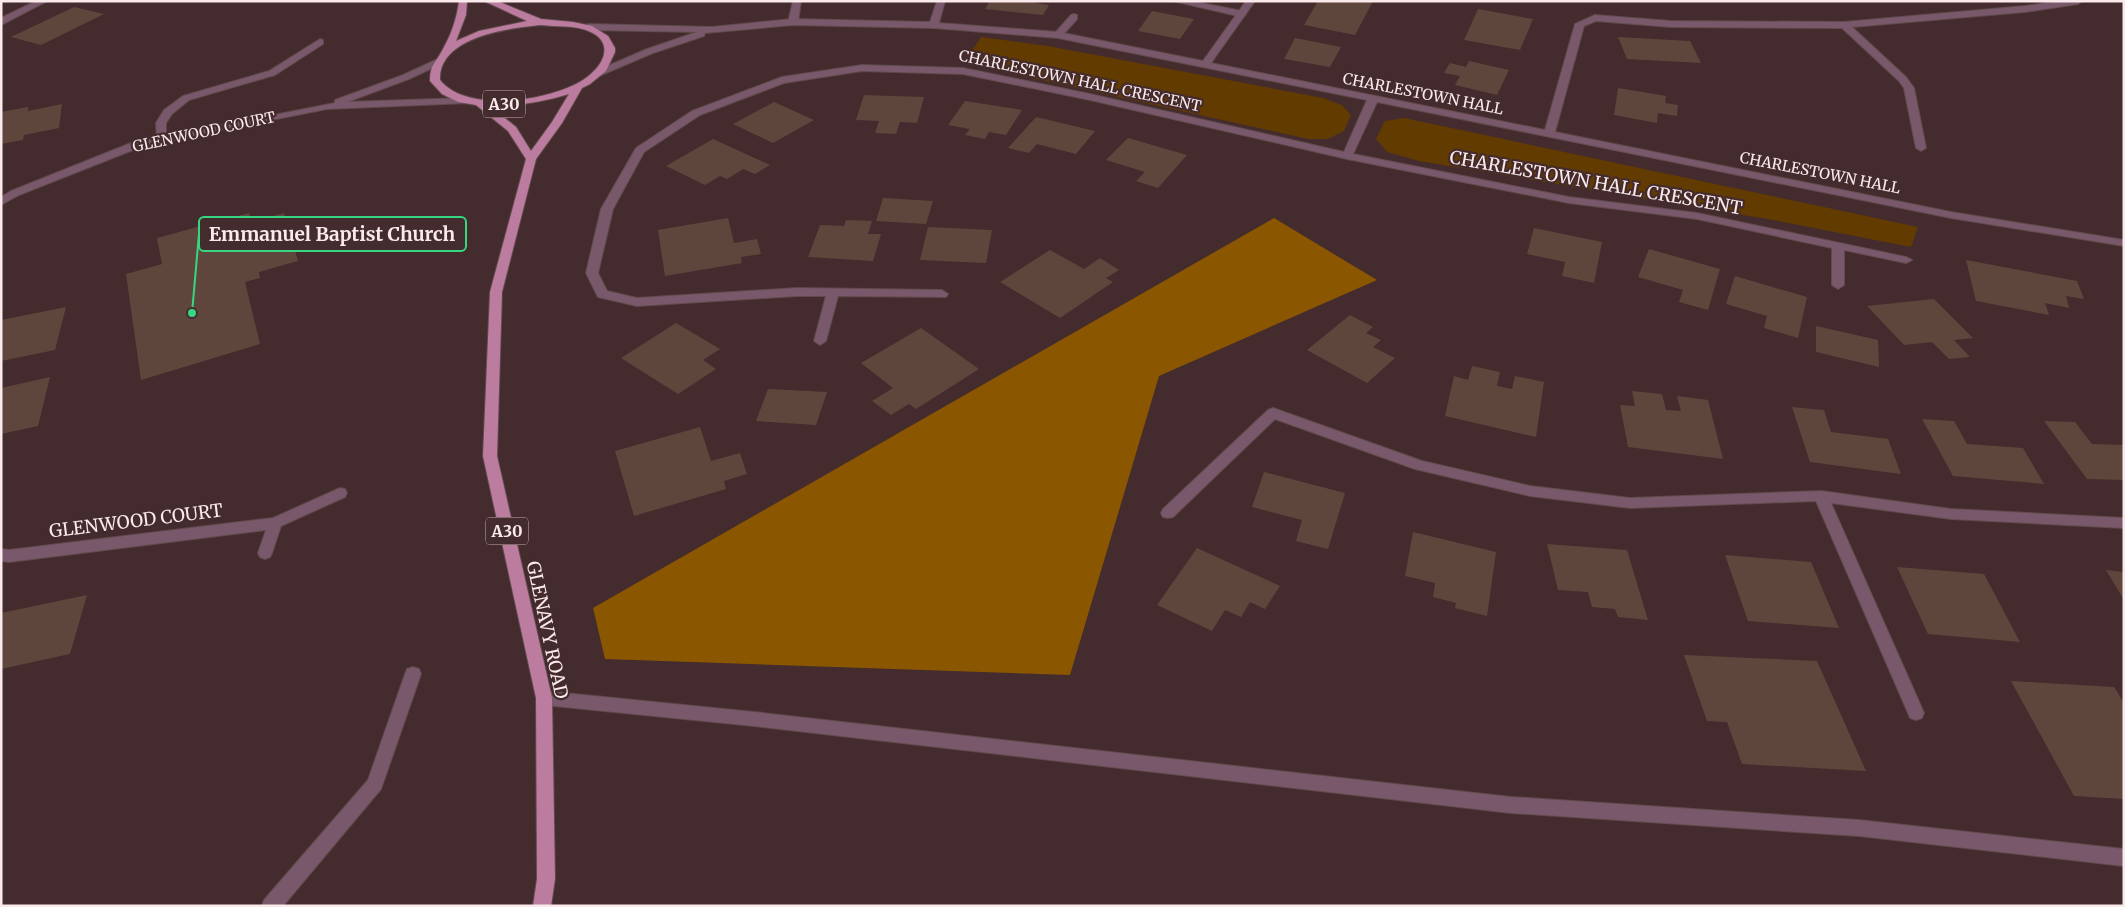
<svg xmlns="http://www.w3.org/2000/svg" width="2125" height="907" font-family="Merriweather,serif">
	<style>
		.green { fill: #623b00 }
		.forest { fill: #8a5600 }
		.building { fill: #5f463c }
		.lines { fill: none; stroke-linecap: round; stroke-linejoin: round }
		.service-casing { stroke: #614a4b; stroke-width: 2 }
		.minor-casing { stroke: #614a4b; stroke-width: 2 }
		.primary-casing { stroke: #614a4b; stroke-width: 2 }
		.service { fill: #78586a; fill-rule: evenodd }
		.minor { fill: #78586a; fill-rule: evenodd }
		.primary { fill: #bb7ca0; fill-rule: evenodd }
		.labels { text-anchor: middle; stroke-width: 4.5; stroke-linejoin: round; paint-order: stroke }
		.far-street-label { font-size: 15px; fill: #fbeaeb; stroke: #442b2d }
		.shield { fill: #442b2d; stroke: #c4b1b2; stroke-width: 1 }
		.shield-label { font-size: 16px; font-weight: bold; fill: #fbeaeb }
		.street-label { font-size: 18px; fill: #fbeaeb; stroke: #442b2d }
		.leader { fill: none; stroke: #35d881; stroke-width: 2 }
		.callout-dot { fill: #35d881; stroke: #442b2d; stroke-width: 2 }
		.callout { fill: #442b2d; stroke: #35d881; stroke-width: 2 }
		.callout-label { font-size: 19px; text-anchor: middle; font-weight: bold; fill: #fbeaeb }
	</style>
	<rect width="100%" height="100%" fill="#442b2d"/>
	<path class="green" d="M 981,37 L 1048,46 L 1323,98 L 1342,105 L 1351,115 L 1344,131 L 1328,139 L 1308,139 L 964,63 Z
		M 1404,118 L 1918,227 L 1911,247 L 1773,220 L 1419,161 L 1387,152 L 1376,139 L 1385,121 Z"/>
	<path class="forest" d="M 1274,218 L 1377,280 L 1159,376 L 1070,675 L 605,659 L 593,608 Z"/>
	<path class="building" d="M 990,1 L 1037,1 L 1036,3 L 1049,5 L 1043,15 L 985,9 Z
		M 1318,1 L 1373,1 L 1355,35 L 1304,25 Z
		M 74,7 L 104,14 L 41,45 L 11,37 Z
		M 1478,9 L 1533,19 L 1520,50 L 1464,40 Z
		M 1152,11 L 1194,19 L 1180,39 L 1138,31 Z
		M 1618,37 L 1690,41 L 1701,63 L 1627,59 Z
		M 1295,38 L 1341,47 L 1330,67 L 1284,59 Z
		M 1469,61 L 1509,70 L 1497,95 L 1455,85 L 1460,76 L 1444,73 L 1450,63 L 1466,67 Z
		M 1618,88 L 1666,96 L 1665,103 L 1678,105 L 1677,116 L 1658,113 L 1657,123 L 1614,115 Z
		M 864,95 L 924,97 L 917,123 L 900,122 L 896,134 L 875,133 L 879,121 L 856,120 Z
		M 965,101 L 1022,110 L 1006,135 L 989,132 L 985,139 L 965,135 L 970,129 L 948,125 Z
		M 774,102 L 814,120 L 773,143 L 733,124 Z
		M 62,104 L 59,128 L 24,135 L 23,140 L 1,144 L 1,112 L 28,107 L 28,111 Z
		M 1036,117 L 1095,131 L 1076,154 L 1037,144 L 1029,153 L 1008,148 Z
		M 1128,138 L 1187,155 L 1158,188 L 1136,181 L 1145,172 L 1106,160 Z
		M 713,139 L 770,165 L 755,174 L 743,169 L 727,179 L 720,176 L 705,185 L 666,166 Z
		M 883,198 L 933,201 L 926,224 L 876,221 Z
		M 249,213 L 251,222 L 284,213 L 298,261 L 259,272 L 260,278 L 245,282 L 260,344 L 141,380 L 126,274 L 162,264 L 157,238 Z
		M 728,218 L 734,243 L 757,239 L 761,254 L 741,257 L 742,263 L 665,276 L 658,230 Z
		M 846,220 L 872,221 L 868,234 L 881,234 L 873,261 L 808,257 L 820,225 L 844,226 Z
		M 928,227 L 992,230 L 986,263 L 920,260 Z
		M 1534,228 L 1602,242 L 1594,283 L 1562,276 L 1565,262 L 1527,254 Z
		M 1649,249 L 1720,269 L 1708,310 L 1679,302 L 1683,290 L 1638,277 Z
		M 1050,250 L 1084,269 L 1100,258 L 1119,270 L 1106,278 L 1113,282 L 1060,318 L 1000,282 Z
		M 1966,260 L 2077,281 L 2084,299 L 2066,296 L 2069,308 L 2045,303 L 2049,315 L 1976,301 Z
		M 1735,276 L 1807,297 L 1798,338 L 1764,328 L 1767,316 L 1726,304 Z
		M 1934,299 L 1973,338 L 1954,340 L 1970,357 L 1949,359 L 1932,342 L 1904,345 L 1867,306 Z
		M 66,307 L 55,350 L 1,361 L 1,320 Z
		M 1350,315 L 1373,327 L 1366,333 L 1381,340 L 1373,347 L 1395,358 L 1367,383 L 1307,350 Z
		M 676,323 L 720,349 L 703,360 L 716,369 L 678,394 L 621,358 Z
		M 1816,326 L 1878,340 L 1879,367 L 1816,352 Z
		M 921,328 L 979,369 L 916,409 L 909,404 L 891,415 L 872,401 L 893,388 L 861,363 Z
		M 1472,366 L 1500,372 L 1497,386 L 1512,389 L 1515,376 L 1544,382 L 1536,437 L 1445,416 L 1454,376 L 1468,380 Z
		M 50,377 L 38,426 L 1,434 L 1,388 Z
		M 768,389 L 827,392 L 816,425 L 756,421 Z
		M 1632,391 L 1662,394 L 1666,410 L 1681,411 L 1677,396 L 1708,400 L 1723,459 L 1628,447 L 1620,405 L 1635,406 Z
		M 1792,407 L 1824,410 L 1831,432 L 1888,439 L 1901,474 L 1810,462 Z
		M 1922,419 L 1954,421 L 1967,444 L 2023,448 L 2044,484 L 1953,476 Z
		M 2044,421 L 2075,422 L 2092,444 L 2124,445 L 2124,480 L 2087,479 Z
		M 700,427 L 711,461 L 740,453 L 747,474 L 724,481 L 726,489 L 634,516 L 615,451 Z
		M 1264,472 L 1345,493 L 1328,549 L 1296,541 L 1302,520 L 1252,507 Z
		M 1413,532 L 1496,552 L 1487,616 L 1455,608 L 1456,603 L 1433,597 L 1435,583 L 1405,576 Z
		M 1547,544 L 1627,550 L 1648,620 L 1618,617 L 1615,609 L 1592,607 L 1588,592 L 1558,590 Z
		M 1197,548 L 1280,586 L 1265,609 L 1250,602 L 1241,617 L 1225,610 L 1212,631 L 1157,605 Z
		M 1725,555 L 1811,562 L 1839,628 L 1748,621 Z
		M 1897,567 L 1984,574 L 2020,642 L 1928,634 Z
		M 2106,570 L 2124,572 L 2124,600 Z
		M 87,595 L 70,654 L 1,669 L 1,613 Z
		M 1684,655 L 1817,661 L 1866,771 L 1742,764 L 1727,722 L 1707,721 Z
		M 2011,681 L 2114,687 L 2124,703 L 2124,799 L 2074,796 Z"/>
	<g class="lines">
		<g class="service-casing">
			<path id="service" d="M 793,1 L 801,1 L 798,22 L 793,25 L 788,22 Z
				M 1173,1 L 1192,1 L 1242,11 L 1246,14 L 1242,17 Z
				M 1074,14 L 1077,15 L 1077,19 L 1061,37 L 1055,37 L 1055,33 L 1071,15 Z
				M 320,39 L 323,40 L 323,44 L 275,75 L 189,100 L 172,114 L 166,123 L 166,141 L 162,142 L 157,139 L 156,123 L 164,110 L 183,96 L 269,71 Z
				M 544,691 L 754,712 L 1511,797 L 1859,820 L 2124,849 L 2124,866 L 1859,836 L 1511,813 L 754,726 L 544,705 L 538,703 L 536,698 L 538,693 Z"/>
		</g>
		<g class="minor-casing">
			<path id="minor" d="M 36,1 L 47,1 L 1,25 L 1,18 Z
				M 937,1 L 945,1 L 939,23 L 1058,32 L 1203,61 L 1246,1 L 1255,1 L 1211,63 L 1545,130 L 1575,24 L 1595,15 L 1671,21 L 1844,22 L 2025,6 L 2059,1 L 2082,1 L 2078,4 L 2025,12 L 1852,27 L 1906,77 L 1914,88 L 1926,148 L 1921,151 L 1916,148 L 1904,88 L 1899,81 L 1842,28 L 1671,27 L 1596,21 L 1584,26 L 1555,132 L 1951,212 L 2124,240 L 2124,246 L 1951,218 L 1377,102 L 1353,154 L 1569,197 L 1697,213 L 1906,257 L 1912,260 L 1906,263 L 1844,250 L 1844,285 L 1838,289 L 1832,285 L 1832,248 L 1697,219 L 1569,203 L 1347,159 L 1090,100 L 963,74 L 862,71 L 784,83 L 700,115 L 644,152 L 613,209 L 598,273 L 607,291 L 637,298 L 797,288 L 942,290 L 948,294 L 946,297 L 838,296 L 826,341 L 820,345 L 814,341 L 826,296 L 797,296 L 637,306 L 598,297 L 586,273 L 601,209 L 636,148 L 692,111 L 782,77 L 862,65 L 963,68 L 1090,94 L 1344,152 L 1367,100 L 1058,38 L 934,28 L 793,25 L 705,33 L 704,36 L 653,53 L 599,76 L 594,73 L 596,71 L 647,49 L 697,32 L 588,30 L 583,27 L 588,24 L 712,27 L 793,19 L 930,22 Z
				M 440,58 L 445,61 L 443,63 L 409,79 L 347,102 L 464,98 L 469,101 L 468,103 L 327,109 L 212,132 L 138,148 L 19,195 L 1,205 L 1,197 L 11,191 L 131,143 L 335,103 L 335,100 L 403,75 Z
				M 1273,408 L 1422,461 L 1530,486 L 1630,498 L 1821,491 L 1951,509 L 2124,518 L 2124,528 L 1951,519 L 1831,503 L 1924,713 L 1922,718 L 1916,720 L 1910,718 L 1908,713 L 1816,501 L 1630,508 L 1530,496 L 1415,469 L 1275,419 L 1173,517 L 1168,518 L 1163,517 L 1161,513 L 1163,509 L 1268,410 Z
				M 340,488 L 345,489 L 347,493 L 345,497 L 281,526 L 272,553 L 270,557 L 265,559 L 260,557 L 258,553 L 266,530 L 9,562 L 1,561 L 1,549 L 9,550 L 273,518 Z
				M 413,667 L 419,669 L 421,674 L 381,789 L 283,906 L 262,906 L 264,900 L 368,780 L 405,674 L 407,669 Z"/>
		</g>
		<g class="primary-casing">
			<path id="primary" d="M 459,1 L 467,1 L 466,15 L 456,41 L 479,31 L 527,21 L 484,1 L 497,1 L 541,19 L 573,22 L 592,26 L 608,36 L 615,48 L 615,52 L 606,71 L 590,84 L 582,88 L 562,123 L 536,159 L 502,292 L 497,456 L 552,698 L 555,879 L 551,906 L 533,906 L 537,879 L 536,698 L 483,456 L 490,292 L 526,159 L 508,131 L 476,105 L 458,102 L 442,94 L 430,81 C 430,64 436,63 443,49 C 451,35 457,18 459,1 ZM 541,25 C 556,27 572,25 586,30 C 617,41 604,67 583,80 C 550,101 467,114 440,80 C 438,37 509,28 541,25 ZM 569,94 L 552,122 L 531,151 L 516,127 L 490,106 C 517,106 543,102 569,94 Z"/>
		</g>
		<use href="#service" class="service"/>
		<use href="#minor" class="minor"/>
		<use href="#primary" class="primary"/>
	</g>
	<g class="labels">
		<g class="far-street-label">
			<text transform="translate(1080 81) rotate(12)" y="5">CHARLESTOWN HALL CRESCENT</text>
			<text transform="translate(1423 94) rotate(11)" y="5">CHARLESTOWN HALL</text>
			<text transform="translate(204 132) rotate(-12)" y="5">GLENWOOD COURT</text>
			<text transform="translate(1820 173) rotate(11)" y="5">CHARLESTOWN HALL</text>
		</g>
		<g class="shield">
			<rect x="483" y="90.5" width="42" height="27" rx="4"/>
			<rect x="486" y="517.5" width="42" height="27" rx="4"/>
		</g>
		<g class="shield-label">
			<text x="504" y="110">A30</text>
			<text x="507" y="537">A30</text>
		</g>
		<g class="street-label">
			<text transform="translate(1596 183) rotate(10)" y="6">CHARLESTOWN HALL CRESCENT</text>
			<text transform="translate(136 521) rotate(-7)" y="6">GLENWOOD COURT</text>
			<text transform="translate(547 630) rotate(78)" y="6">GLENAVY ROAD</text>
		</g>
	</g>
	<path class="leader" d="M192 313L199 234"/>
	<circle class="callout-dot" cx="192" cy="313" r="5"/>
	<rect class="callout" x="199" y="217" width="267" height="34" rx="5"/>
	<g class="callout-label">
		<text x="332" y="241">Emmanuel Baptist Church</text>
	</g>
	<rect width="2125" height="907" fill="none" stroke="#fbeaeb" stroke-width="5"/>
</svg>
